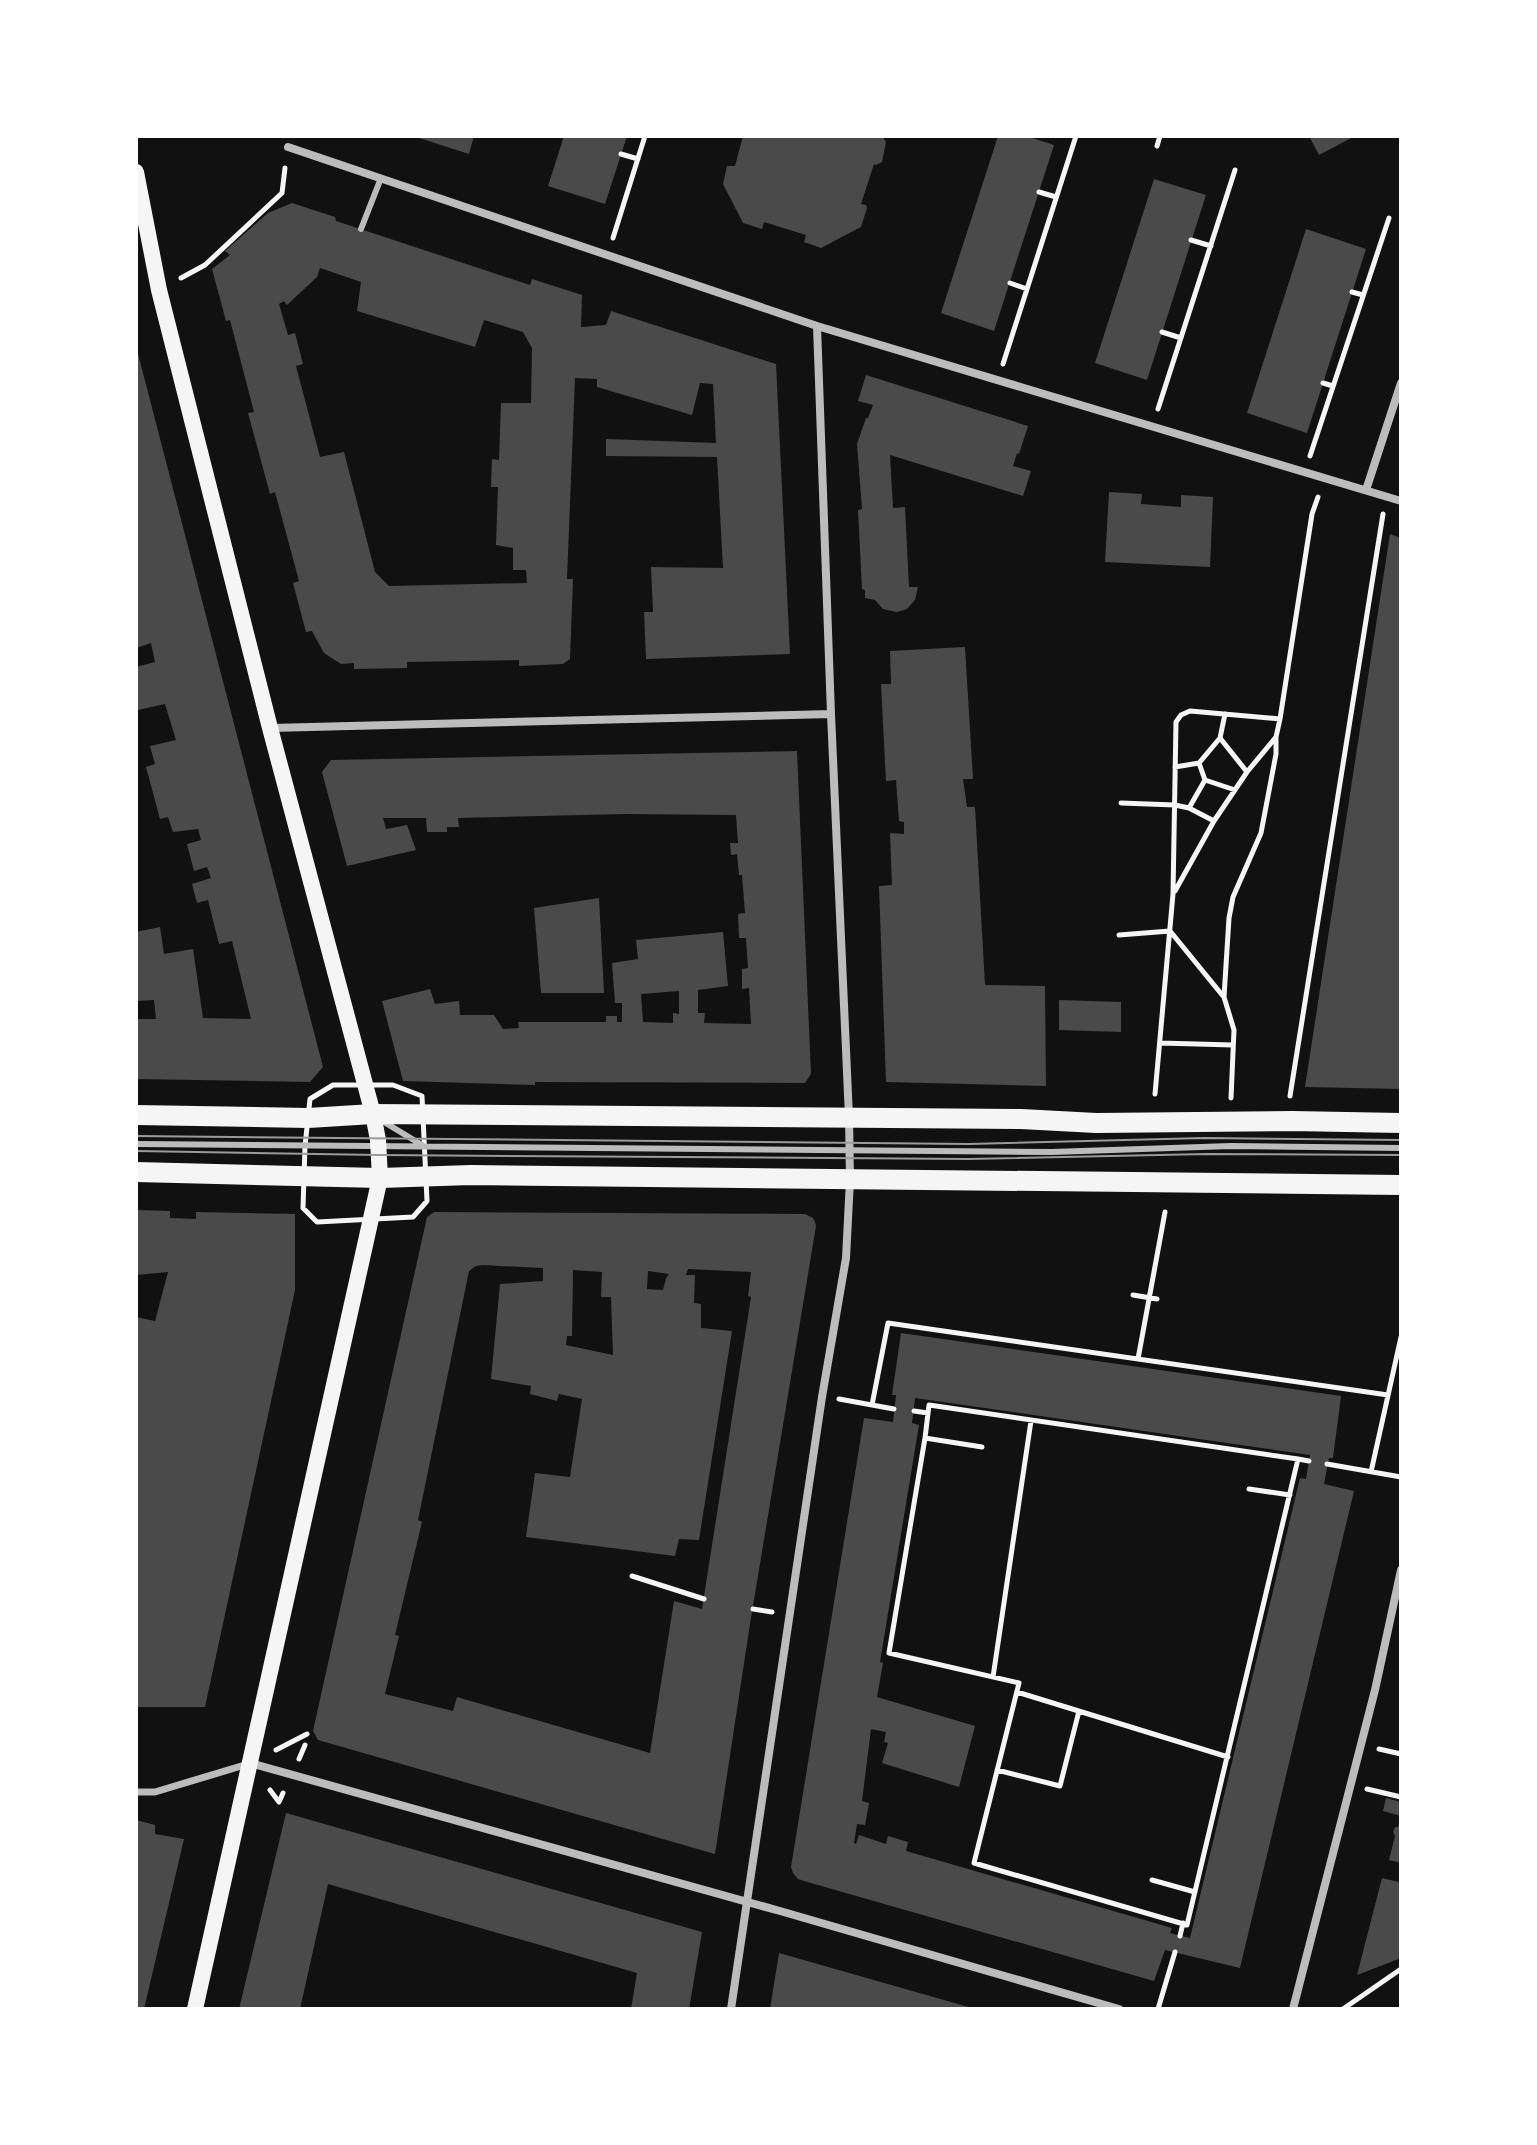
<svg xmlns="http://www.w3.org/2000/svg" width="1537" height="2145" font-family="'Sofia Sans Condensed',sans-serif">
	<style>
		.building { fill: #4a4a4a; fill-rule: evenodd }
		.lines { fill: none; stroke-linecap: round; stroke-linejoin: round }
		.path { stroke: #f5f5f5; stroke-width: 5 }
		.service { stroke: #bcbcbc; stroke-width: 6 }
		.pedestrian { stroke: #bcbcbc; stroke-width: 7 }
		.minor { stroke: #bcbcbc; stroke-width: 8 }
		.secondary { stroke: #f5f5f5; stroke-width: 16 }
		.primary { stroke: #f5f5f5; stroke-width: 20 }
		.tram { stroke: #9a9a9a; stroke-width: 2 }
	</style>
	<rect width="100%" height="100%" fill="#111"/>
	<path class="building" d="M 413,136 L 474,136 L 469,154 Z
		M 564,136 L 627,136 L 605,204 L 548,186 Z
		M 743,136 L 882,136 L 886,142 L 882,162 L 876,165 L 874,164 L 861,204 L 866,205 L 867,208 L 861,227 L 821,248 L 804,242 L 806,235 L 764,222 L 762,229 L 743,223 L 723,184 L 727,166 L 735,166 Z
		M 998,136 L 1026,136 L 1054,145 L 994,331 L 941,313 Z
		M 1309,136 L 1355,136 L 1319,155 Z
		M 1154,179 L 1206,195 L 1147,380 L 1095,363 Z
		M 292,203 L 335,217 L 336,221 L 530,285 L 532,279 L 582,295 L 581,327 L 606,325 L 611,311 L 776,364 L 790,654 L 646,659 L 644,612 L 653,612 L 651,567 L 723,568 L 717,457 L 606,456 L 606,439 L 716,443 L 713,384 L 700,383 L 692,415 L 597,387 L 597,379 L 575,378 L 567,579 L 573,579 L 570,659 L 563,664 L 519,666 L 519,660 L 407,662 L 407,668 L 354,669 L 354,663 L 341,664 L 324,653 L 312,631 L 306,632 L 293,583 L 299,581 L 275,492 L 270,494 L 248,413 L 254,412 L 230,320 L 226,321 L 212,269 L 230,255 L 225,251 L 268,213 ZM 320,268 L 361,282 L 357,311 L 475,347 L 484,320 L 523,332 L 532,348 L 531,403 L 501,403 L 499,460 L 492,459 L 491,487 L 498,487 L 496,545 L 513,548 L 513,570 L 526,570 L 527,583 L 389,586 L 375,572 L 344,452 L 320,457 L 296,366 L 303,364 L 295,333 L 288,335 L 279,304 L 284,301 L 287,305 L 317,277 Z
		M 1306,229 L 1366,249 L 1307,433 L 1247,413 Z
		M 136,346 L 323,1067 L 310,1082 L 136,1079 L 136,1019 L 156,1019 L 154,1000 L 136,1001 L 136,932 L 160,927 L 164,954 L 193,949 L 203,1018 L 251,1019 L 232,941 L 219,944 L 208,900 L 197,903 L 192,884 L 211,878 L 207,867 L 194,871 L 187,844 L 201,840 L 198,829 L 173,832 L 168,817 L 160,819 L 146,767 L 155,764 L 150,746 L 176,740 L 165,704 L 138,710 L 136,704 L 136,667 L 155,662 L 151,643 L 136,648 Z
		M 866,375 L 1028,426 L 1019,454 L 1017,453 L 1013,466 L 1031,471 L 1023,496 L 890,455 L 893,508 L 905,507 L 909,587 L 918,587 L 915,600 L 907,609 L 897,612 L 883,609 L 875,600 L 865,598 L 865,590 L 862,589 L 858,510 L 862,509 L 857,444 L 866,418 L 868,418 L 873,405 L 858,401 Z
		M 1109,492 L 1142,494 L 1141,504 L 1181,507 L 1181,495 L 1213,497 L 1210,567 L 1105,562 Z
		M 1390,534 L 1401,538 L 1401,1089 L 1305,1087 Z
		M 965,647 L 973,779 L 963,779 L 967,807 L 975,807 L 985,985 L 1045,986 L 1046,1086 L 886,1082 L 879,886 L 892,885 L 890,833 L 904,834 L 904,822 L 899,821 L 896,780 L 886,781 L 881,684 L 891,684 L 890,651 Z
		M 797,751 L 811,1074 L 805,1083 L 535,1082 L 535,1085 L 403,1081 L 382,1001 L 430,989 L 435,1004 L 459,1001 L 460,1015 L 494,1015 L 503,1029 L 519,1028 L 518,1022 L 606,1022 L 606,1016 L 617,1016 L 617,1022 L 622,1022 L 622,1003 L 615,1003 L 612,963 L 638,959 L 636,940 L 723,932 L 728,986 L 698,990 L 698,1013 L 705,1013 L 704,1023 L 751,1024 L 749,988 L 742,989 L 742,969 L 748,968 L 746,938 L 739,938 L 738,914 L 745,913 L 742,875 L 739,875 L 737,854 L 731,855 L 730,843 L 738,843 L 736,815 L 625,814 L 458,818 L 459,827 L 447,827 L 447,832 L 427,832 L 426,818 L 383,818 L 386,829 L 407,825 L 416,850 L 347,866 L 322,772 L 331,760 ZM 679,991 L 679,1014 L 673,1013 L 673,1023 L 643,1022 L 641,994 Z
		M 599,898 L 604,993 L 541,993 L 534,908 Z
		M 1059,1000 L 1121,1002 L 1121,1032 L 1059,1030 Z
		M 136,1210 L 170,1211 L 170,1218 L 196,1219 L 196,1212 L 295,1214 L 295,1290 L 205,1707 L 136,1707 L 136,1317 L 155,1321 L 168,1272 L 136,1275 Z
		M 434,1212 L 805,1214 L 813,1218 L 815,1222 L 816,1226 L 750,1624 L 715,1854 L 318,1740 L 313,1731 L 427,1217 ZM 482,1265 L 543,1268 L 543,1281 L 500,1284 L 491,1379 L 531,1386 L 530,1394 L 557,1401 L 559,1394 L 582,1399 L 570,1477 L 535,1473 L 526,1537 L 675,1556 L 679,1539 L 699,1540 L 732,1331 L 701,1328 L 701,1304 L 694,1303 L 695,1275 L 686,1275 L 688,1269 L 751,1272 L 748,1296 L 751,1297 L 702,1609 L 674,1601 L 650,1753 L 457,1697 L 453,1711 L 385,1694 L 399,1636 L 395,1635 L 422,1522 L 418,1520 L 469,1271 L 476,1266 ZM 573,1270 L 602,1272 L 601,1297 L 611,1297 L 613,1355 L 566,1345 L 567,1336 L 572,1336 ZM 648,1271 L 669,1274 L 666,1278 L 663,1290 L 647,1289 Z
		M 901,1333 L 1341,1396 L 1333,1458 L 1329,1458 L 1324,1484 L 1354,1491 L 1240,1968 L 1165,1950 L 1154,1981 L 804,1881 L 798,1879 L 793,1873 L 791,1867 L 864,1418 L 893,1422 L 896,1395 L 892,1395 ZM 915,1398 L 1310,1455 L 1306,1479 L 1300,1478 L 1190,1938 L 1170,1933 L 1172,1928 L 906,1851 L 908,1842 L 888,1836 L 886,1844 L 859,1835 L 856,1844 L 854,1843 L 857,1824 L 865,1825 L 869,1803 L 862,1801 L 871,1729 L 886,1732 L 884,1742 L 888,1743 L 882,1763 L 959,1787 L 975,1726 L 877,1697 L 883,1663 L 880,1662 L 919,1425 L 912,1423 Z
		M 1386,1798 L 1401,1802 L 1401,1816 L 1383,1811 Z
		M 286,1813 L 702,1932 L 689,2009 L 631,2009 L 637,1973 L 328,1884 L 300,2009 L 239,2009 Z
		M 1400,1819 L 1401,1819 L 1401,1863 L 1389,1860 L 1395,1836 L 1393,1832 L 1395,1827 L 1398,1827 Z
		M 136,1820 L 155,1825 L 155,1834 L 184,1839 L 144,2009 L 136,2009 Z
		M 1400,1876 L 1401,1958 L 1357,1975 L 1382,1878 L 1399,1882 Z
		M 779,1953 L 972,2008 L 972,2009 L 770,2009 Z"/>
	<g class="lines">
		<path class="path" d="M 1157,146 L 1160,136
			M 621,154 L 638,159
			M 1039,192 L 1056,197
			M 613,238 L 645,136
			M 1191,240 L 1211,246
			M 181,278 L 205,265 L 282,193 L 285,168
			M 1010,283 L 1027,289
			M 1352,292 L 1363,295
			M 1162,332 L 1181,338
			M 1003,364 L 1076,136
			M 1323,383 L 1333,386
			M 1158,409 L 1235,170
			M 1310,456 L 1389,218
			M 1220,738 L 1247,772
			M 1199,763 L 1205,780 L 1235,790
			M 1175,767 L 1199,763 L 1220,738 L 1225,714
			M 1121,803 L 1175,805 L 1189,808 L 1214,821
			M 1189,808 L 1205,780
			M 1175,891 L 1214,821 L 1247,772 L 1276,737 L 1280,719
			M 1119,935 L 1170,931 L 1223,996
			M 1160,1043 L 1233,1045
			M 333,1085 L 393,1085 L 422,1096 L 427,1201 L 413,1217 L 317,1222 L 303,1208 L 305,1146 L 310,1099 Z
			M 1155,1094 L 1173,894 L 1176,722 L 1181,715 L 1190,711 L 1280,719 L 1312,514 L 1318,497
			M 1290,1096 L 1383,514
			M 1231,1098 L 1234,1030 L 1224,997 L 1229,918 L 1233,897 L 1261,833 L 1276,754 L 1276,737
			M 1133,1295 L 1157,1299
			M 1138,1359 L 1165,1212
			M 839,1399 L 894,1409
			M 872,1405 L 888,1323 L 1388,1395
			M 914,1411 L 928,1413
			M 925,1438 L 982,1447
			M 1298,1459 L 1187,1925 L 974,1863 L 1019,1683 L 889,1653 L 925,1438 L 929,1405 L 1298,1459 L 1309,1461
			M 1327,1464 L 1401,1477
			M 1371,1472 L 1401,1337
			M 1249,1489 L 1290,1495
			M 632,1576 L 704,1599
			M 753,1609 L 772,1612
			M 993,1677 L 1031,1421
			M 1017,1692 L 1228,1757
			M 1379,1749 L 1401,1754
			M 276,1750 L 307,1734
			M 299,1759 L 305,1745
			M 997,1770 L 1060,1786 L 1079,1711
			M 1367,1789 L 1401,1797
			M 270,1790 L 279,1802 L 283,1793
			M 1152,1880 L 1195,1892
			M 1180,1936 L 1183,1923
			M 1158,2009 L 1175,1952
			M 1343,2009 L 1401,1969"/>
		<path class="service" d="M 361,229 L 381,178
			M 384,1122 L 422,1145
			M 136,1144 L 1052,1152 L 1231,1146 L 1401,1148"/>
		<path class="pedestrian" d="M 136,1792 L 155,1792 L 248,1764"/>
		<path class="minor" d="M 288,147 L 817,326 L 1401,501
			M 1366,490 L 1401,383
			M 270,728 L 831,714
			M 250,1763 L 780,1911 L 1119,2009
			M 731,2009 L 822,1397 L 846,1258 L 850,1180 L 849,1117 L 831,714 L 817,326
			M 1293,2009 L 1375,1690 L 1401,1570"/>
		<path class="secondary" d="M 136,172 L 159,290 L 270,728 L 373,1114 L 378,1140 L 380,1178 L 195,2009"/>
		<path class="primary" d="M 136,1115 L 308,1118 L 373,1114 L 1021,1119 L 1096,1123 L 1292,1121 L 1401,1123
			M 136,1172 L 380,1178 L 471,1175 L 1401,1185"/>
		<path class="tram" d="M 136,1136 L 969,1144 L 1204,1138 L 1401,1140
			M 136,1151 L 378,1155 L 968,1159 L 1206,1154 L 1401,1155"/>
	</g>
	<rect width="1537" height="2145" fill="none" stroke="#ffffff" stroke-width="276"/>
</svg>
